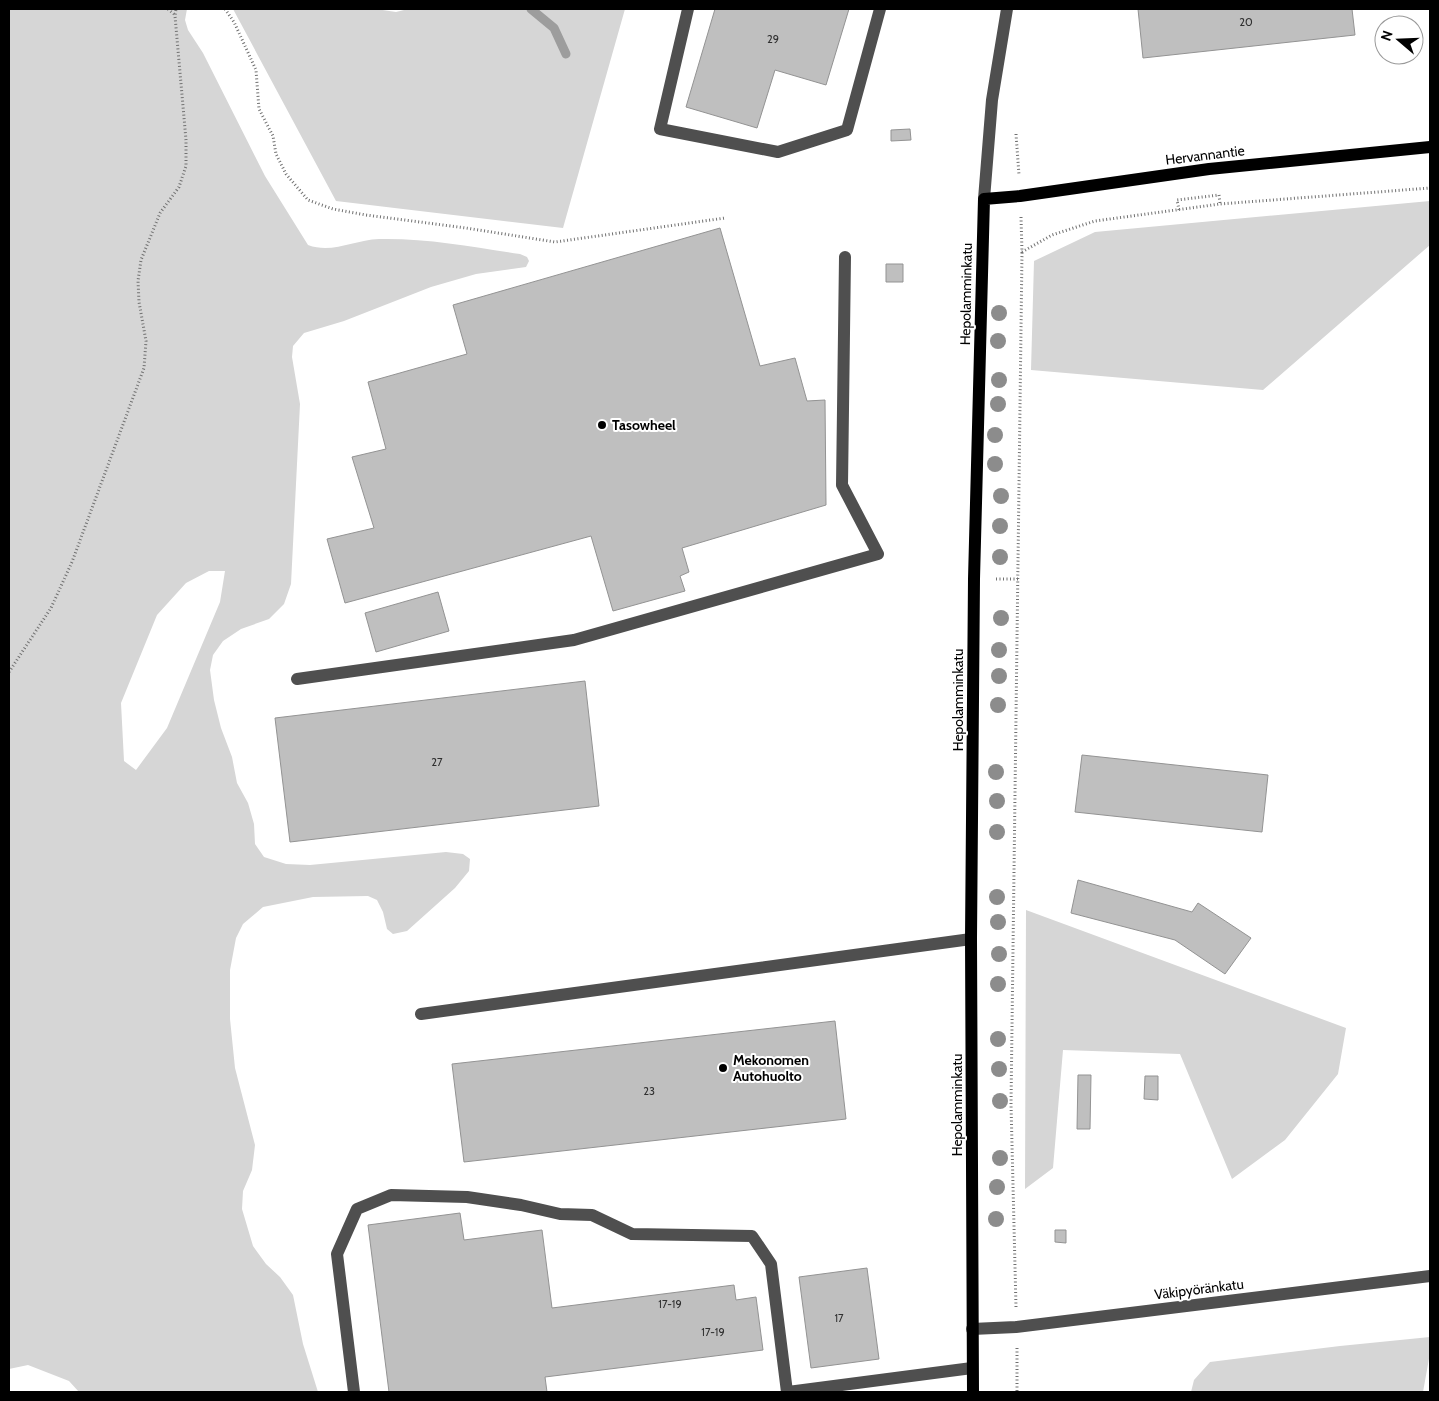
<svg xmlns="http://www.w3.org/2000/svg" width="1439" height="1401" font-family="Cabin,sans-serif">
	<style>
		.green { fill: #d6d6d6; fill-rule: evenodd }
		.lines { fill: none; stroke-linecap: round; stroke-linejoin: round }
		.stream { stroke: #9d9d9d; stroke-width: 9 }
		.building { fill: #bfbfbf; stroke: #939393 }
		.path { stroke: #717171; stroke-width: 3; stroke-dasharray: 1 2.5; stroke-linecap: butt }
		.minor { stroke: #4f4f4f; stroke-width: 12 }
		.major { stroke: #000; stroke-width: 12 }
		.tree { fill: #8c8c8c }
		.poi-dot { fill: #000; stroke: #fff; stroke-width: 2 }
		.labels { text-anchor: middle; stroke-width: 4; stroke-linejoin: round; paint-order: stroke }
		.number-label { font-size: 11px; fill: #303030 }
		.street-label { font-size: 14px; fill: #000; stroke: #fff }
		.poi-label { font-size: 14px; font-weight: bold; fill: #000; stroke: #fff; text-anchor: start }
	</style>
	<rect width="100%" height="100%" fill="#fff"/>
	<path class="green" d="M 9,9 L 187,9 L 185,20 L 188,30 L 203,53 L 265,176 L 308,245 C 332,254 354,240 379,239 C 427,238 474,247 520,254 L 527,257 L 529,261 L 526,267 L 476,274 L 431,287 L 344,321 L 304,333 L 293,346 L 292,357 L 300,404 L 291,584 L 284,604 L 269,619 L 241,629 L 223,641 L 213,655 L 210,670 L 214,700 L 221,728 L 232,757 L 237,783 L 248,803 L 254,824 L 255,844 L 264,857 L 286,864 L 310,865 L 446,852 L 463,854 L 470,859 L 469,871 L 455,888 L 407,931 L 393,934 L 387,929 L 383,912 L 377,900 L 368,896 L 313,897 L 263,907 L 243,924 L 236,938 L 230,970 L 230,1019 L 235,1068 L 255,1145 L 252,1170 L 243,1191 L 242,1209 L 253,1246 L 266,1264 L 280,1277 L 293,1295 L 303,1344 L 318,1392 L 79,1392 L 69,1381 L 28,1365 L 9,1369 ZM 209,571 L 225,571 L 220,602 L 167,728 L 136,770 L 124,761 L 121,703 L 157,615 L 186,583 Z
		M 233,9 L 376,9 L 396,12 L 408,9 L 625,9 L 563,228 L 336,201 Z
		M 1430,201 L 1430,245 L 1263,390 L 1031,370 L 1034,261 L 1095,232 Z
		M 1026,910 L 1346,1028 L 1338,1074 L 1285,1140 L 1232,1179 L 1180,1054 L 1063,1050 L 1053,1168 L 1025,1189 Z
		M 1430,1337 L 1430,1353 L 1423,1392 L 1191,1392 L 1194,1380 L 1210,1362 L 1340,1346 Z"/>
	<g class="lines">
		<path class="stream" d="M 531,9 L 554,28 L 566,54"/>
	</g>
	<path class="building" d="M 715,9 L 849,9 L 826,85 L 775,70 L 757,128 L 686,107 Z
		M 1138,9 L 1352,9 L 1355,35 L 1143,58 Z
		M 910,129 L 911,140 L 891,141 L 891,130 Z
		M 720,228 L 760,366 L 795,358 L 807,401 L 825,400 L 826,505 L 682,548 L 689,572 L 680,576 L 685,591 L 613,611 L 591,536 L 345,603 L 327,539 L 374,528 L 352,457 L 386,449 L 368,382 L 467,354 L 453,305 Z
		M 886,264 L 903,264 L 903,282 L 886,282 Z
		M 438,592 L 449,631 L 376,652 L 365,613 Z
		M 585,681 L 599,806 L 290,842 L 275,718 Z
		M 1082,755 L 1268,775 L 1262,832 L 1075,812 Z
		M 1078,880 L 1192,912 L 1198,903 L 1251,938 L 1225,974 L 1175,940 L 1071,913 Z
		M 835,1021 L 846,1119 L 464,1162 L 452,1064 Z
		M 1078,1075 L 1091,1075 L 1090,1129 L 1077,1129 Z
		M 1145,1076 L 1158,1076 L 1158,1100 L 1144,1099 Z
		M 460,1213 L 464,1240 L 542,1230 L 552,1308 L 734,1285 L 736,1300 L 756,1297 L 763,1350 L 545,1377 L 547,1392 L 389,1392 L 368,1225 Z
		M 1055,1230 L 1066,1230 L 1066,1243 L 1055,1242 Z
		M 867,1268 L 879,1359 L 811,1368 L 799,1277 Z"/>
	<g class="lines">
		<path class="path" d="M 168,9 L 175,15
			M 225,9 L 234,22 L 256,70 L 259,109 L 273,136 L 276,154 L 286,174 L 308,200 L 333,209 L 366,215 L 466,228 L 555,242 L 725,218
			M 1016,134 L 1019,175
			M 1179,210 L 1177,200 L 1219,195 L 1220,204
			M 1021,217 L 1022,252 L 1052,235 L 1095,221 L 1220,204 L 1430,188
			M 996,579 L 1018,579
			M 9,672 L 51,608 L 72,562 L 144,368 L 146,341 L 139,302 L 138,281 L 141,260 L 160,213 L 179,187 L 186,166 L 186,140 L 175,16 L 176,9
			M 1016,1307 L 1011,1104 L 1022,252
			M 1017,1348 L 1017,1392"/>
		<path class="minor" d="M 688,9 L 660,129 L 778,152 L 847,130 L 880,9
			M 984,199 L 992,100 L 1007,9
			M 297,679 L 574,640 L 878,554 L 842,485 L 845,257
			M 421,1014 L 971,939
			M 972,1329 L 1016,1327 L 1430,1276
			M 354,1392 L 337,1254 L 357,1209 L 391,1195 L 467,1197 L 521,1205 L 560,1214 L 592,1215 L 632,1234 L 752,1236 L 771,1264 L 787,1392
			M 788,1392 L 972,1368"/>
		<path class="major" d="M 973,1392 L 971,939 L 974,579 L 984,199 L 1020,196 L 1209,169 L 1430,147"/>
	</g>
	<g class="tree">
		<circle cx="999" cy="313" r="8"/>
		<circle cx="998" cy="341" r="8"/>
		<circle cx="999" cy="380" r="8"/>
		<circle cx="998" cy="404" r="8"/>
		<circle cx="995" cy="435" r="8"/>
		<circle cx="995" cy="464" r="8"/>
		<circle cx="1001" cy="496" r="8"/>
		<circle cx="1000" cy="526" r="8"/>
		<circle cx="1000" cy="557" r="8"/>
		<circle cx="1001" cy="618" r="8"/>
		<circle cx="999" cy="650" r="8"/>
		<circle cx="999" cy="676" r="8"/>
		<circle cx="998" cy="705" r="8"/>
		<circle cx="996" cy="772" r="8"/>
		<circle cx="997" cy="801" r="8"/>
		<circle cx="997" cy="832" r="8"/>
		<circle cx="997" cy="897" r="8"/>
		<circle cx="998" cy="922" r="8"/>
		<circle cx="999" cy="954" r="8"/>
		<circle cx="998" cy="984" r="8"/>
		<circle cx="998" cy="1039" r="8"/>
		<circle cx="999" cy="1069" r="8"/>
		<circle cx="1000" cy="1101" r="8"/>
		<circle cx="1000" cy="1158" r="8"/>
		<circle cx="997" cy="1187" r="8"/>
		<circle cx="996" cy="1219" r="8"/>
	</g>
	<g class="poi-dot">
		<circle cx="602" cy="425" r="5"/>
		<circle cx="723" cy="1068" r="5"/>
	</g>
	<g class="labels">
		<g class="number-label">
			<text x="1246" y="26">20</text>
			<text x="773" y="43">29</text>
			<text x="437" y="766">27</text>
			<text x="649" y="1095">23</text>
			<text x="670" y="1308">17-19</text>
			<text x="839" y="1322">17</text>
			<text x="713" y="1336">17-19</text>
		</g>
		<g class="street-label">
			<text transform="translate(1205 155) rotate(-7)" y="5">Hervannantie</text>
			<text transform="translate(966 294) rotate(-89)" y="5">Hepolamminkatu</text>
			<text transform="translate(958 700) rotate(-90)" y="5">Hepolamminkatu</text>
			<text transform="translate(957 1105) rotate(-90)" y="5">Hepolamminkatu</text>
			<text transform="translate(1199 1289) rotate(-7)" y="5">Väkipyöränkatu</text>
		</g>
		<g class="poi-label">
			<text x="612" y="430">Tasowheel</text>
			<text x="733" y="1065">Mekonomen<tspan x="733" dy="16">Autohuolto</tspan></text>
		</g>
	</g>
	<rect width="1439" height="1401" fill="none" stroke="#000000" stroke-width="20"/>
	<g transform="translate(1399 40) rotate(289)"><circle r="24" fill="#ffffff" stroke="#999999"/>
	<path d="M0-4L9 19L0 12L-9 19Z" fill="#000000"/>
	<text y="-8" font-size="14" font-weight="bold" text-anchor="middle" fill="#000000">N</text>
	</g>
</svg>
